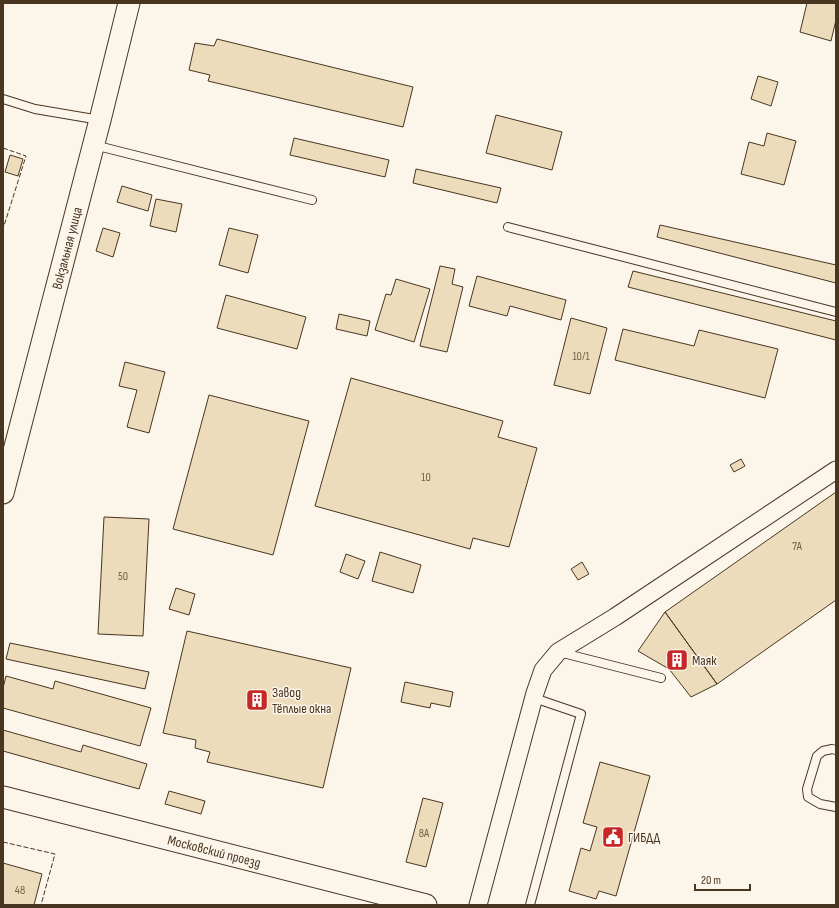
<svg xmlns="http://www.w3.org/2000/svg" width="839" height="908" font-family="'Sofia Sans Condensed',sans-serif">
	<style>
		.building { fill: #ecdcbc; stroke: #4a3520 }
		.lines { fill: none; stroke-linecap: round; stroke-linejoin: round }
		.service-casing { stroke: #4a3520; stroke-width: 10 }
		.minor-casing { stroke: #4a3520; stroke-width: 19 }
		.tertiary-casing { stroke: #4a3520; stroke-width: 23 }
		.service { stroke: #fbf6e9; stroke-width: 8 }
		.minor { stroke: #fbf6e9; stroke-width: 17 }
		.tertiary { stroke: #fbf6e9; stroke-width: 21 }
		.fence { stroke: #4a3520; stroke-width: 1; stroke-dasharray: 5 2; stroke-linecap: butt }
		.labels { text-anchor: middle; stroke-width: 3; stroke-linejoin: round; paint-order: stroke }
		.number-label { font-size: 12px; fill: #725f47 }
		.street-label { font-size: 14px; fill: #4a3520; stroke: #fbf6e9 }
		.poi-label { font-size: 14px; fill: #4a3520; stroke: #fbf6e9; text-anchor: start }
	</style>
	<rect width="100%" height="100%" fill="#fbf6e9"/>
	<path class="building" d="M 807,3 L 836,3 L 836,20 L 831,41 L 800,32 Z
		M 217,39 L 413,87 L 403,127 L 208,81 L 210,75 L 189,70 L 195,43 L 214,46 Z
		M 758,76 L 778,82 L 771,106 L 751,99 Z
		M 496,115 L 562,132 L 552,170 L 486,153 Z
		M 767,133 L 796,141 L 784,185 L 741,174 L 749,142 L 764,146 Z
		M 294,138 L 389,160 L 385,177 L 290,155 Z
		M 10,155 L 23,159 L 18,176 L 5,172 Z
		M 416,169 L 501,188 L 497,203 L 413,183 Z
		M 122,186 L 152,195 L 148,211 L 117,202 Z
		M 156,199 L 182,204 L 176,232 L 150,226 Z
		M 660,225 L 836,265 L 836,283 L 657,237 Z
		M 103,228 L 120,233 L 113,257 L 96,251 Z
		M 229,228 L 258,235 L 248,273 L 219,265 Z
		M 440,266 L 455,269 L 452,284 L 463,287 L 447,352 L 420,346 Z
		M 633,271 L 836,321 L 836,340 L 628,287 Z
		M 477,276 L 566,300 L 561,320 L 510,306 L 507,316 L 469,306 Z
		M 396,279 L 430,289 L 414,342 L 375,330 L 386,294 L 391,295 Z
		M 226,295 L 306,317 L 297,349 L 217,328 Z
		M 339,314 L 370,321 L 367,336 L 336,329 Z
		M 571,318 L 607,328 L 590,394 L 554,385 Z
		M 623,329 L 694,346 L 699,330 L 778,349 L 765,398 L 615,360 Z
		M 125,362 L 165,372 L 149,433 L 127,427 L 137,390 L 119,386 Z
		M 351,378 L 503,421 L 498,437 L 537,448 L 509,547 L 473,538 L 470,549 L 315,506 Z
		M 209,395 L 309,421 L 273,555 L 173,529 Z
		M 741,459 L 745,466 L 734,472 L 730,465 Z
		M 836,492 L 836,600 L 717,684 L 665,612 Z
		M 104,517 L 149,519 L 143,636 L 98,634 Z
		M 380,552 L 421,565 L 413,593 L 372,581 Z
		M 346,554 L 365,561 L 358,579 L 340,572 Z
		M 582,562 L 589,574 L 578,580 L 571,569 Z
		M 176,588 L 195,594 L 189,615 L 169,609 Z
		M 665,612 L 717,684 L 691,697 L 669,669 L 638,651 Z
		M 187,631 L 351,668 L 323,788 L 207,762 L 210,752 L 195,748 L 196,740 L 163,733 Z
		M 10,643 L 149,672 L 145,689 L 6,659 Z
		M 6,676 L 53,689 L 55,681 L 151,708 L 140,746 L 3,708 L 3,688 Z
		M 405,682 L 453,692 L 450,707 L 431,703 L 430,708 L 401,702 Z
		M 3,730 L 81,752 L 83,745 L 147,764 L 139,789 L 3,751 Z
		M 600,762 L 650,776 L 616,896 L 599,891 L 596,899 L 569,891 L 581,848 L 590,851 L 597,827 L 583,823 Z
		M 169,791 L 205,801 L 201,814 L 165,804 Z
		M 423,798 L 443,803 L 426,867 L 406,862 Z
		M 3,863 L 42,874 L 34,905 L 3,905 Z"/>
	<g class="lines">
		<g class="service-casing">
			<path id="service" d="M 3,99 L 35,109 L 100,120
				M 94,145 L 312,200
				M 508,227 L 836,312
				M 559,652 L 661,678
				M 836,750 L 832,749 L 823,751 L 817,756 L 807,789 L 808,797 L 820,804 L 836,807
				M 530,905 L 581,714 L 534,698"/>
		</g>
		<g class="minor-casing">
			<path id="minor" d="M 478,905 L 535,693 L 543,670 L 558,652 L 615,617 L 836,470"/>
		</g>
		<g class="tertiary-casing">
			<g id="tertiary">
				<path id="s1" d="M 3,493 L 100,120 L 129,3"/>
				<path id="s2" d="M 3,797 L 426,905"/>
			</g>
		</g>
		<use href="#service" class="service"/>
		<use href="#minor" class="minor"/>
		<use href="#tertiary" class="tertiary"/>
		<path class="fence" d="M 3,148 L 26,156 L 3,229
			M 3,842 L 55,854 L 41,905"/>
	</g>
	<defs>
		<g id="building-square" transform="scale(1.15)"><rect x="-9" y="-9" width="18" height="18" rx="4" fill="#c62828" stroke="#fbf6e9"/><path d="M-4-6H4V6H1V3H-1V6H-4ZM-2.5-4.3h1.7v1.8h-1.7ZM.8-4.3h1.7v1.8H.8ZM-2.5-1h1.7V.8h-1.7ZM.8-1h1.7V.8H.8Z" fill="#fff"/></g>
		<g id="civic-square" transform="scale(1.15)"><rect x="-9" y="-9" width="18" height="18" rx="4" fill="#c62828" stroke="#fbf6e9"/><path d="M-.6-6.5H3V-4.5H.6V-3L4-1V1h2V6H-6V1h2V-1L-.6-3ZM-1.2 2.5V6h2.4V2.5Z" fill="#fff"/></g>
	</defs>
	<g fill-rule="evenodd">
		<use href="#building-square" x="677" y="660"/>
		<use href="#building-square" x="257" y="700"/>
		<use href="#civic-square" x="613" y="837"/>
	</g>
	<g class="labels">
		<g class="number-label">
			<text x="581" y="360">10/1</text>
			<text x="426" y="481">10</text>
			<text x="797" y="550">7А</text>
			<text x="123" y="580">50</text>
			<text x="424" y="837">8А</text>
			<text x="20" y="894">48</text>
		</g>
		<g class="street-label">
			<text dy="5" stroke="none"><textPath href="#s1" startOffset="253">Вокзальная улица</textPath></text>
			<text dy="5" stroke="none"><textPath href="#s2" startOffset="218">Московский проезд</textPath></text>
		</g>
		<g class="poi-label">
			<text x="692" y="665">Маяк</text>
			<text x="272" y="697">Завод<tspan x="272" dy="16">Тёплые окна</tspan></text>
			<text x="628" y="842">ГИБДД</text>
		</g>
	</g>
	<rect width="839" height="908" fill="none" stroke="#4a3520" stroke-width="8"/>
	<path d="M695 884v6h55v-6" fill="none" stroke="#4a3520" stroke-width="2"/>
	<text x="701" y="884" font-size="12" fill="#4a3520" stroke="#fbf6e9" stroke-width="3" paint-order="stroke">20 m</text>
</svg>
